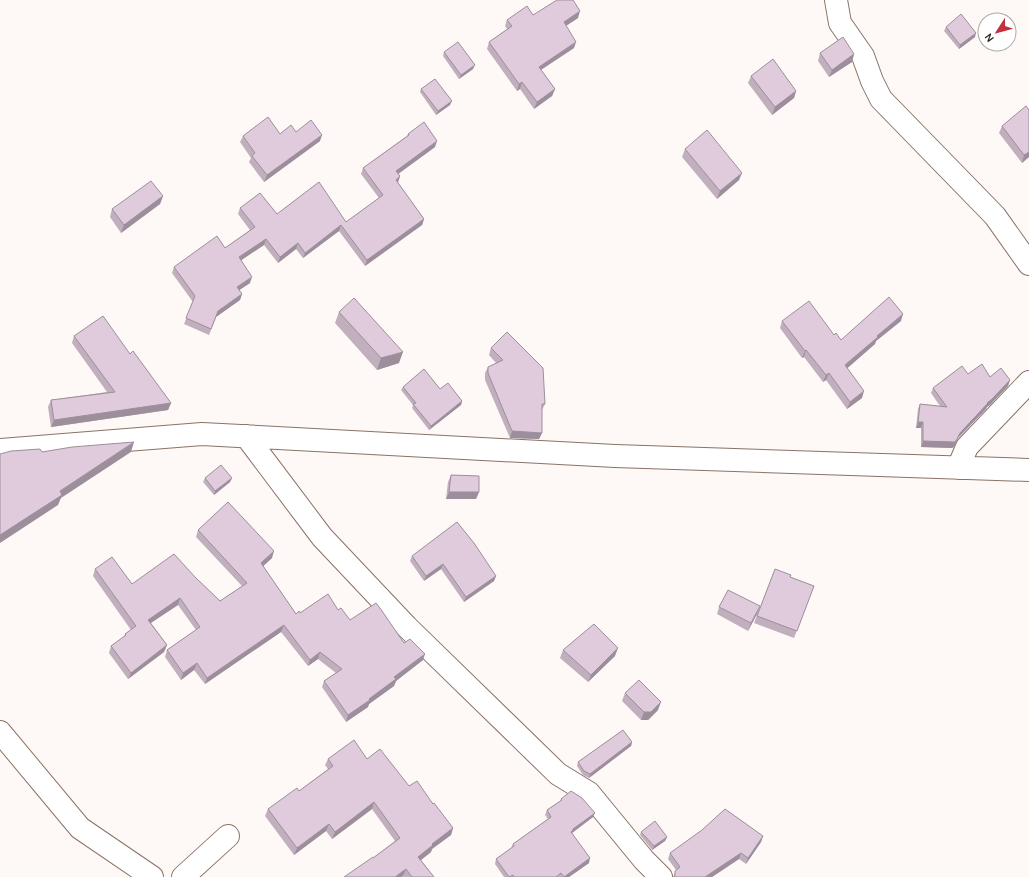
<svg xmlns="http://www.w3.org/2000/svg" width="1029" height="877" font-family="Karla,sans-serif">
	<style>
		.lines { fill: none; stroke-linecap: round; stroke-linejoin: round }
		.minor-casing { stroke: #897366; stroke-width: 24 }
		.minor { stroke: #fff; stroke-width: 22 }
		.wall { fill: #c1afbe }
		.shaded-wall { fill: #9d8e9b }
		.building { fill: #e0cbdd; stroke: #9d8e9b }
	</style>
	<rect width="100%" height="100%" fill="#fef9f6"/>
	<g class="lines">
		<g class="minor-casing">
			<path id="minor" d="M 836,0 L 840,23 L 863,56 L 872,81 L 881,99 L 995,216 L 1029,264
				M 246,436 L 322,537 L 407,627 L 558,774 L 589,793 L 644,860 L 661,877
				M 0,450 L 202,434 L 615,456 L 1029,470
				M 958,468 L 967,447 L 1029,382
				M 0,732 L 80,828 L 152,877
				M 183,877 L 228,836"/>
		</g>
		<use href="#minor" class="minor"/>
	</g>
	<path class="wall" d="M 533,15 L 578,18 L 566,26 L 574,48 L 541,70 L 555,89 L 552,96 L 534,109 L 520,89 L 517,91 L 487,49 L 489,42 L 507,29 L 505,26 L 507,20 Z
		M 946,27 L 975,37 L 959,49 L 944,31 Z
		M 444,52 L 473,69 L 459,79 L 443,56 Z
		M 820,53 L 854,54 L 852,62 L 829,77 L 818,61 Z
		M 751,76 L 796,91 L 794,98 L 772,115 L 748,83 Z
		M 421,89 L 450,105 L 436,115 L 420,92 Z
		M 1029,110 L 1029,157 L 1022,163 L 999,133 L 1002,126 Z
		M 296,132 L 320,141 L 264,182 L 249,162 L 251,158 L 240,142 L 243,136 L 280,134 Z
		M 408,134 L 435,147 L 398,174 L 400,176 L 398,183 L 424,219 L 422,225 L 365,266 L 339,231 L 303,258 L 296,249 L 278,263 L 264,245 L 241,260 L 250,283 L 239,290 L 242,294 L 240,300 L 216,317 L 209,335 L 184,324 L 193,302 L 172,273 L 174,267 L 225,248 L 250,230 L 238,214 L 240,208 L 277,214 L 346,222 L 379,198 L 361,174 L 363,168 L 407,136 Z
		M 685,149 L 739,180 L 717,199 L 682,157 Z
		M 163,196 L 160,204 L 121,233 L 110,217 L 112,209 Z
		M 339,312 L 399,363 L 377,370 L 335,323 Z
		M 782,321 L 834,335 L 841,340 L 901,321 L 876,341 L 875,344 L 847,368 L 862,398 L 847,409 L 826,380 L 823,382 L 804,357 L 802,358 L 780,328 Z
		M 74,336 L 130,354 L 171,403 L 168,410 L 51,427 L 48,407 L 51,400 L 107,392 L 72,343 Z
		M 491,348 L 545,404 L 542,410 L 542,433 L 539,439 L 510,438 L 485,380 L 485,373 L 488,367 L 496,363 L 489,355 Z
		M 990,377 L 1010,380 L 1008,386 L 990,405 L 987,407 L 986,409 L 958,438 L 954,447 L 952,448 L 921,447 L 921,428 L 916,428 L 918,409 L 920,404 L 940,406 L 931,393 L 933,388 Z
		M 403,387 L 440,389 L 462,401 L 461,405 L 429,430 L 412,408 L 413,405 L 401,390 Z
		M 451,475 L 479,492 L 476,499 L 446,499 L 448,482 Z
		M 205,478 L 232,478 L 230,482 L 214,495 L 203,482 Z
		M 198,530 L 272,558 L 263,566 L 296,614 L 338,610 L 350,620 L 404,643 L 423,660 L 396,681 L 394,686 L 369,704 L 368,707 L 346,722 L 322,687 L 324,681 L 336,673 L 318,659 L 308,666 L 281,632 L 205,684 L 194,670 L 181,680 L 165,657 L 167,650 L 196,630 L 178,605 L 151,623 L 167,645 L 164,652 L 128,679 L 109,653 L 111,646 L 124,637 L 125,634 L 131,630 L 93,576 L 95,569 L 132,584 L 195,577 L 220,601 L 242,586 L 196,537 Z
		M 412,556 L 496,576 L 494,581 L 464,602 L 441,569 L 424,581 L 410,561 Z
		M 775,569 L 790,577 L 814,586 L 794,638 L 754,623 Z
		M 719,607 L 757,614 L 748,631 L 717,614 Z
		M 563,650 L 615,656 L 588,682 L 560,658 Z
		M 625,693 L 658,710 L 648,720 L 641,720 L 622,701 Z
		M 632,742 L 631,746 L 589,778 L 583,775 L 577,766 L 578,762 Z
		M 328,759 L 367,759 L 409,786 L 433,804 L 453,828 L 451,835 L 432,849 L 431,852 L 421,860 L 434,877 L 404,877 L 373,858 L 395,841 L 372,809 L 332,839 L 326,831 L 294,855 L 265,816 L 268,809 L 299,791 L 328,769 L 325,765 Z
		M 561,799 L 593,817 L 572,833 L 589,863 L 569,877 L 504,877 L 495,864 L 496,859 L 511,848 L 513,844 L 548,819 L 545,815 L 547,810 L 560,801 Z
		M 641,832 L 667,837 L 665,841 L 652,850 L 640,835 Z
		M 763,836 L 761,842 L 746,864 L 739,859 L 712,877 L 673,877 L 676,870 L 668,859 L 670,853 Z"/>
	<path class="shaded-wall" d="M 580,11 L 578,18 L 561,29 L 564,22 Z
		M 976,33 L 975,37 L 959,49 L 960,45 Z
		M 576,42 L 574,48 L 536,73 L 539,67 Z
		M 854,54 L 852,62 L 829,77 L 832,70 Z
		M 475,65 L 473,69 L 459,79 L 461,75 Z
		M 522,82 L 520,89 L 517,91 L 519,84 Z
		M 555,89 L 552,96 L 534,109 L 537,102 Z
		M 796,91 L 794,98 L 772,115 L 775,107 Z
		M 452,101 L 450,105 L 436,115 L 438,111 Z
		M 322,135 L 320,141 L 264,182 L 267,175 Z
		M 437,141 L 435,147 L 394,177 L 396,171 Z
		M 1029,152 L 1029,157 L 1022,163 L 1024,155 Z
		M 742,173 L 739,180 L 717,199 L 720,191 Z
		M 400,176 L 398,182 L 393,186 L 396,180 Z
		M 163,196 L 160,204 L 121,233 L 124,225 Z
		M 424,219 L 422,225 L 365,266 L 367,260 Z
		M 341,225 L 339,231 L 303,258 L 305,253 Z
		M 266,239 L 264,245 L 237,263 L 239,257 Z
		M 298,243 L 296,249 L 278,263 L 280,257 Z
		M 252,277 L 250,283 L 235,293 L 237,287 Z
		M 242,294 L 240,300 L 216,317 L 209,335 L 218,311 Z
		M 903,314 L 901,321 L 876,341 L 875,344 L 843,372 L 845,365 L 877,336 Z
		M 806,350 L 804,357 L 802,358 L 805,351 Z
		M 403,352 L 399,363 L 377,370 L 381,358 Z
		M 829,373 L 826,380 L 823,382 L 826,375 Z
		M 1010,380 L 1008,386 L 990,405 L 987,407 L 986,409 L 958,438 L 954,447 L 952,448 L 921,447 L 923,441 L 960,433 L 987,403 Z
		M 864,391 L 862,398 L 847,409 L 850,402 Z
		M 462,401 L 461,405 L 429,430 L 431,426 Z
		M 171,403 L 168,410 L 51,427 L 54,420 Z
		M 918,422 L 923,422 L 921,428 L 916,428 Z
		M 512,431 L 542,433 L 539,439 L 510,438 Z
		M 134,442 L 131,452 L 61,498 L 58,505 L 0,543 L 0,535 L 60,491 Z
		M 232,478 L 230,482 L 214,495 L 215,491 Z
		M 449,492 L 479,492 L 476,499 L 446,499 Z
		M 274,551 L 272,558 L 259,570 L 261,563 Z
		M 443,564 L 441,569 L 424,581 L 426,576 Z
		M 496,576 L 494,581 L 464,602 L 466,597 Z
		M 180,598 L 178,605 L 146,626 L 148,620 Z
		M 760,606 L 757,614 L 748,631 L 751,623 Z
		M 284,625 L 281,632 L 205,684 L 207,678 Z
		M 167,645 L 164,652 L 128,679 L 131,673 Z
		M 618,648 L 615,656 L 588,682 L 591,675 Z
		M 320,652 L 318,659 L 308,666 L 310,660 Z
		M 425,654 L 423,660 L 396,681 L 394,686 L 369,704 L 368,707 L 346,722 L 348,715 L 369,699 L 394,677 Z
		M 197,663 L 194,670 L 181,680 L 183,673 Z
		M 661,702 L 658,710 L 648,720 L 641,720 L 644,712 Z
		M 632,742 L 631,746 L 589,778 L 590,774 Z
		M 374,802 L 372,809 L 332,839 L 335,832 Z
		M 595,813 L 593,817 L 572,833 L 571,832 L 573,829 Z
		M 329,824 L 326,831 L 294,855 L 297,848 Z
		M 453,828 L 451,835 L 432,849 L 431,852 L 416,864 L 418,857 L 432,844 Z
		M 763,836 L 761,842 L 746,864 L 748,858 Z
		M 667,837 L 665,841 L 652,850 L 654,846 Z
		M 741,853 L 739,859 L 712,877 L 705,877 Z
		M 590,858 L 589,863 L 569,877 L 564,877 Z
		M 406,869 L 403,876 L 402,877 L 395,877 Z"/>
	<path class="building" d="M 557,0 L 573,0 L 580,11 L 564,22 L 576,42 L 539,67 L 555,89 L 537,102 L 522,82 L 519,84 L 489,42 L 512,26 L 507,20 L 527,6 L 533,15 Z
		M 961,14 L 976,33 L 960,45 L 946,27 Z
		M 843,37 L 854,54 L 832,70 L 820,53 Z
		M 458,42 L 475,65 L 461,75 L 444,52 Z
		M 773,59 L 796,91 L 775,107 L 751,76 Z
		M 435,79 L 452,101 L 438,111 L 421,89 Z
		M 1026,106 L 1029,110 L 1029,152 L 1024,155 L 1002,126 Z
		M 268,117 L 280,134 L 291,125 L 296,132 L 311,120 L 322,135 L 267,175 L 252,156 L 255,153 L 243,136 Z
		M 424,122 L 437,141 L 396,171 L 400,176 L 396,180 L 424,219 L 367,260 L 341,225 L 305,253 L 298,243 L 280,257 L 266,239 L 239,257 L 252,277 L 237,287 L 242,294 L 218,311 L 211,329 L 186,318 L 195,296 L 174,267 L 217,236 L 225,248 L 255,227 L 240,208 L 260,193 L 277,214 L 319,182 L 346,222 L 383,195 L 363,168 L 409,135 L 408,134 Z
		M 707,130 L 742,173 L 720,191 L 685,149 Z
		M 151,181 L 163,196 L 124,225 L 112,209 Z
		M 889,297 L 903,314 L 877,336 L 878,337 L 845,365 L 864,391 L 850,402 L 829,373 L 826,375 L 806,350 L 805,351 L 782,321 L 809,301 L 834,335 L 836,333 L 841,340 Z
		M 354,298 L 403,352 L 381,358 L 339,312 Z
		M 103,316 L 130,354 L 133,351 L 171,403 L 54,420 L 51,400 L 115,392 L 74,336 Z
		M 507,332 L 543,368 L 545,404 L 542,404 L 542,433 L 512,431 L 488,373 L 488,367 L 503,360 L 491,348 Z
		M 982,364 L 990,377 L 1001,368 L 1010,380 L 992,399 L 987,403 L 988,403 L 960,433 L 956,441 L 954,442 L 923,441 L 923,422 L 918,422 L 920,404 L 947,407 L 933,388 L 962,366 L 968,374 Z
		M 424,369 L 440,389 L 448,383 L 462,401 L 431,426 L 413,404 L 416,403 L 403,387 Z
		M 134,442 L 60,491 L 62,495 L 0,535 L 0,454 L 11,451 L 40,449 L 42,452 L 72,447 Z
		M 221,465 L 232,478 L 215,491 L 205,478 Z
		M 451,475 L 479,476 L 479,492 L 449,492 Z
		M 228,502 L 274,551 L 261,563 L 296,614 L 299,611 L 300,613 L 328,594 L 338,610 L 341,608 L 350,620 L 376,603 L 380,608 L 404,643 L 410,639 L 425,654 L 394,677 L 396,679 L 369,699 L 370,700 L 348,715 L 324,681 L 342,669 L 320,652 L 310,660 L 284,625 L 207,678 L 197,663 L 183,673 L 167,650 L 200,627 L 180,598 L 148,620 L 167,645 L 131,673 L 111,646 L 126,635 L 125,634 L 136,626 L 95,569 L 112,557 L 132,584 L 174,554 L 195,577 L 220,601 L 247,583 L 198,530 Z
		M 457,522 L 474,543 L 496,576 L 466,597 L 443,564 L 426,576 L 412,556 Z
		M 775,569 L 791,575 L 790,577 L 814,586 L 797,631 L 757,616 Z
		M 728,590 L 760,606 L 751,623 L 719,607 Z
		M 594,624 L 618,648 L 591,675 L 563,650 Z
		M 639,680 L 661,702 L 651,712 L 644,712 L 625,693 Z
		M 623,730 L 632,742 L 590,774 L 584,771 L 578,762 Z
		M 354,740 L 367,759 L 380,749 L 409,786 L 417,781 L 433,804 L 434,803 L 453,828 L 432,844 L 433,845 L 418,857 L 434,877 L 412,877 L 406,869 L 395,877 L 344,877 L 373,857 L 373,858 L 400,838 L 374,802 L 335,832 L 329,824 L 297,848 L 268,809 L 297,788 L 299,791 L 333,766 L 328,759 Z
		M 571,791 L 582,798 L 595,813 L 573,829 L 573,830 L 571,832 L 590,858 L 564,877 L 561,873 L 556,877 L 514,877 L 513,875 L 509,877 L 496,859 L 514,846 L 513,844 L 551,817 L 547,810 L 562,800 L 561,799 Z
		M 725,809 L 763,836 L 748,858 L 741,853 L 705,877 L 674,877 L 675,875 L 675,871 L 680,867 L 670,853 L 702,830 Z
		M 655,821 L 667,837 L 654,846 L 641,832 Z"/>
	<g transform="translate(997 32) rotate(234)"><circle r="19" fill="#ffffff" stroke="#ada9a7"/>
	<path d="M0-3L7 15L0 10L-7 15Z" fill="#c2323e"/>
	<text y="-6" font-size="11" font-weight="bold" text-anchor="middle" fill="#312722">N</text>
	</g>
</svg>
